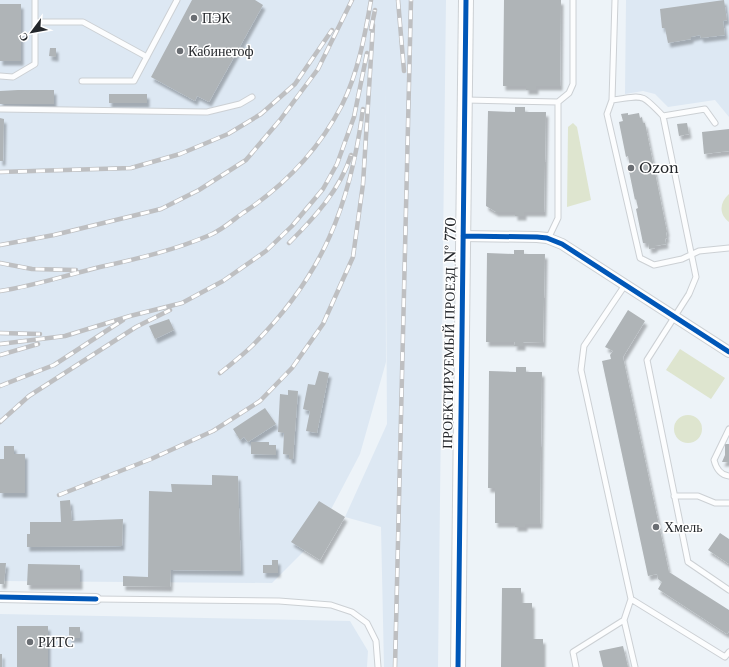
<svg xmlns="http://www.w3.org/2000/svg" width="729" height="667" font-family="'Libre Baskerville',serif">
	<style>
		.built { fill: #dde8f3 }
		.green { fill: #dee5cf }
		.building { fill: #afb4b7; filter: url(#shadow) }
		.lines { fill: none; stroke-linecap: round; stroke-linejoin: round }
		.lane-casing { stroke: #ccd0d4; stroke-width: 7 }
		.street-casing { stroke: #ccd0d4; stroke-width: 12 }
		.secondary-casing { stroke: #ccd0d4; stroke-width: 16 }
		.lane { stroke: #fcfdfe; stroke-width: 5 }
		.street { stroke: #fcfdfe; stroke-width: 10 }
		.secondary { stroke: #fcfdfe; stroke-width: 14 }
		.rail-casing { stroke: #bebfc1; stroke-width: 4.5 }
		.rail { stroke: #fff; stroke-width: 3; stroke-dasharray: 9; stroke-linecap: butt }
		.cycleway-casing { stroke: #fff; stroke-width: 8 }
		.cycleway { stroke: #0057b8; stroke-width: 5 }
		.poi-dot { fill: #6a6e73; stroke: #fff; stroke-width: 1.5 }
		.labels { text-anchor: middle; stroke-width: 3; stroke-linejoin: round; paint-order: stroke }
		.poi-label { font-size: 14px; fill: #24272b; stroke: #fff; text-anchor: start }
		.street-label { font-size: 14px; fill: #24272b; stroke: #fff }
	</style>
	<defs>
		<filter id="shadow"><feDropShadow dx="2.5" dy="4.5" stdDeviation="1" flood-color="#0004"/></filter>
	</defs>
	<rect width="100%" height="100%" fill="#edf3f8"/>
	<path class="built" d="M 0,0 L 446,0 L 438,667 L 384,667 L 381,527 L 345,517 L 387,424 L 385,82 L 386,362 L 360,454 L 315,540 L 272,583 L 0,581 Z
		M 626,0 L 729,0 L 729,117 L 715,100 L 668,107 L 655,94 L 643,91 L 625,94 Z
		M 0,614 L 350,621 L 368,651 L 367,667 L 0,667 Z"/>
	<path class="green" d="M 573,123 L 577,127 L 591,200 L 567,207 L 568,127 Z
		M 729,194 L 729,222 C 719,214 719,203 729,194 Z
		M 680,349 L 725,378 L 711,399 L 666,370 Z
		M674 429a14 14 0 1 1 28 0a14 14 0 1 1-28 0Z"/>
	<path class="building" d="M 192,0 L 255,0 L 263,5 L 209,102 L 197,96 L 195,101 L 151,77 Z
		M 504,0 L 561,0 L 560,86 L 536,86 L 536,90 L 526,90 L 526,86 L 503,86 Z
		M 724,0 L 727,20 L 723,21 L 725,35 L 701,38 L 700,35 L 691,37 L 691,39 L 668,43 L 665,28 L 662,28 L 660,9 Z
		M 0,4 L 21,4 L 21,61 L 0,61 Z
		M 50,48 L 56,48 L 56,57 L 49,56 Z
		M 18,90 L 54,90 L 54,104 L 0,104 L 0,91 Z
		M 109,94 L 147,94 L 147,103 L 109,103 Z
		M 515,107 L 525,107 L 525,112 L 546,112 L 544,212 L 524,212 L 524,216 L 515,216 L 515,212 L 496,212 L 486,206 L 488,111 L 515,112 Z
		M 628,113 L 628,115 L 639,113 L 640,118 L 642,117 L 643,123 L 645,123 L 667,232 L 666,233 L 667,238 L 665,239 L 666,244 L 655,246 L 655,248 L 649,249 L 648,243 L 643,243 L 636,209 L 638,208 L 636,199 L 635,200 L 628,166 L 630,166 L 628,156 L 626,157 L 619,122 L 623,121 L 621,114 Z
		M 0,118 L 4,119 L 3,161 L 0,161 Z
		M 687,123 L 689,134 L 679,136 L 677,124 Z
		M 729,129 L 729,151 L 704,154 L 702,132 Z
		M 514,250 L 524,250 L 524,254 L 545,254 L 543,343 L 523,342 L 523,346 L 514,346 L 515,342 L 486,342 L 487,253 L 514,254 Z
		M 628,310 L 645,321 L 623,357 L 669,572 L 729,610 L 729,631 L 727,634 L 658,589 L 662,582 L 658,579 L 657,574 L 648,576 L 602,361 L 611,359 L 610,355 L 613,351 L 605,347 Z
		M 169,319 L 174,330 L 155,339 L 149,326 Z
		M 516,367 L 526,367 L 526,372 L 542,372 L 540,524 L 525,524 L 525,527 L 515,527 L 515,523 L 495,523 L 495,488 L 488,488 L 489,371 L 516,372 Z
		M 319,371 L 329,373 L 317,433 L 306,431 L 310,411 L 303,409 L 308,384 L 315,385 Z
		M 288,390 L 298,391 L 293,459 L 289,459 L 289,455 L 283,454 L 284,433 L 278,432 L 280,394 L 288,395 Z
		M 265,408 L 276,424 L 248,442 L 244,437 L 240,440 L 233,429 Z
		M 251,442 L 269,442 L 269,445 L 276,445 L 276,455 L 251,454 Z
		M 725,444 L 729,444 L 729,462 L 722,462 L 725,455 Z
		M 4,446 L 14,446 L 14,454 L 25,454 L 25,493 L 0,493 L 0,459 L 4,459 Z
		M 212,475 L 238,476 L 241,571 L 171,570 L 170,587 L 123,586 L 123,576 L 148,577 L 149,491 L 172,492 L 171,484 L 212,485 Z
		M 70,500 L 72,521 L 123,519 L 122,546 L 27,547 L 27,534 L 30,534 L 30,522 L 61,522 L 60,501 Z
		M 319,501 L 345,517 L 320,560 L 291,542 Z
		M 720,533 L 729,539 L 729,564 L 708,550 Z
		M 272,560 L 278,560 L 278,573 L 263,573 L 263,565 L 272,565 Z
		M 0,563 L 6,563 L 4,584 L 0,584 Z
		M 28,564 L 80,565 L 80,585 L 27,585 Z
		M 502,588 L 521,588 L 521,603 L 532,603 L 532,639 L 543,639 L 543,667 L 501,667 Z
		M 17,626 L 48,626 L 48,667 L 17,667 Z
		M 69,627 L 80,627 L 80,638 L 69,638 Z
		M 623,646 L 628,667 L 603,667 L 599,651 Z
		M 0,654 L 2,654 L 2,667 L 0,667 Z"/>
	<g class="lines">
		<g class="lane-casing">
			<path id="lane" d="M 615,0 L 612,100 L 607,114 L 640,258 L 654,265 L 682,259 L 699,251 L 729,248
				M 35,22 L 83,22 L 147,57
				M 0,76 L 13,77 L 35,64 L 35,0
				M 82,81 L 134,81 L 177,0
				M 466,100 L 558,102
				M 612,100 C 644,96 640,92 663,116 L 696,277 L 689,294 L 647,360 L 688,562 L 729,590
				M 0,109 L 207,112 L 240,104 L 252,97
				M 663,116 L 705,109 L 715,123
				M 548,239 L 558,218 L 558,102 L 569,93 L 573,84 L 573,0
				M 625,285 L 584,346 L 581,370 L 631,599 L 624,620 L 635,667
				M 729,429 L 714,460 C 716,468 720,475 729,476
				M 674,496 L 698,496 L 715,503 L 729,503
				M 96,599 L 279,601 L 331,605 L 352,612 L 367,623 L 376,641 L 378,667
				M 631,599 L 725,657 L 729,652
				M 576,667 L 573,652 L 624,620"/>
		</g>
		<g class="street-casing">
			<path id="street" d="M 463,236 L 537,237 L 547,238 L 562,244 L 729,352
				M 0,597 L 96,599"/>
		</g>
		<g class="secondary-casing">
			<path id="secondary" d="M 458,667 L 466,0"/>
		</g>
		<use href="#lane" class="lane"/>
		<use href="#street" class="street"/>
		<use href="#secondary" class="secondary"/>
		<g class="rail-casing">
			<path id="rail" d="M 398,0 L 404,71
				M 371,29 L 375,10
				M 0,172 L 131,168 L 180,154 L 228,134 L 261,114 L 295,84 L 332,30
				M 289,243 C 314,218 340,190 351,155
				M 0,245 L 54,235 L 161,209 L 199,190 L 246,160 L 280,120 L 318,69 L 352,0
				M 0,263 L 32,269 L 76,270
				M 0,291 C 34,286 67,275 100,267 C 137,259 175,250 210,235 C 222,230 233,220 243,213 C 284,186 319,149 342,105 C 358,73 365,35 371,0
				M 0,333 L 40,334
				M 0,344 L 65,336 L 130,316 L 182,303 L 223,281 L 266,251 L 292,226 L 323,189 L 337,164 L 354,117 L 367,53
				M 0,355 L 38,344
				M 220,373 C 231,364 243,355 253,345 C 323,275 350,206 363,109
				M 0,386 L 54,365 L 123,320
				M 0,422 L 29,396 L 136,327 L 170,310
				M 59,495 L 151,459 L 213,431 L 260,401 L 292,368 L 323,324 L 353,257 L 363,184 L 373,25
				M 395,667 L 411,0"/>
		</g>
		<use href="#rail" class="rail"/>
		<g class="cycleway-casing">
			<path id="cycleway" d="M 463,236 L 537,237 L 547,238 L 562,244 L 729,352
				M 0,597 L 96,599
				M 458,667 L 466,0"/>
		</g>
		<use href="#cycleway" class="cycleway"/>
	</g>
	<g class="poi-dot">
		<circle cx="194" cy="18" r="4"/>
		<circle cx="180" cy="51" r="4"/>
		<circle cx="631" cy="168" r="4"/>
		<circle cx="656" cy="527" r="4"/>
		<circle cx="30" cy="642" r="4"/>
	</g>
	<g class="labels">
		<g class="poi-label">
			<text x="202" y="23">ПЭК</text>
			<text x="188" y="56">Кабинетоф</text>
			<text x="639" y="173">Ozon</text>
			<text x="664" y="532">Хмель</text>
			<text x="38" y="647">РИТС</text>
		</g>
		<g class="street-label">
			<text transform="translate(449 333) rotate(-89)" y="5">ПРОЕКТИРУЕМЫЙ ПРОЕЗД № 770</text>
		</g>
	</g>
	<g transform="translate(32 32) rotate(238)" stroke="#ffffff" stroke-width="3" paint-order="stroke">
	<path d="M0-3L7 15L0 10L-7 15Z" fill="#24272b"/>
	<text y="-6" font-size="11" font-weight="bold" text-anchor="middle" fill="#24272b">С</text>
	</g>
</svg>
